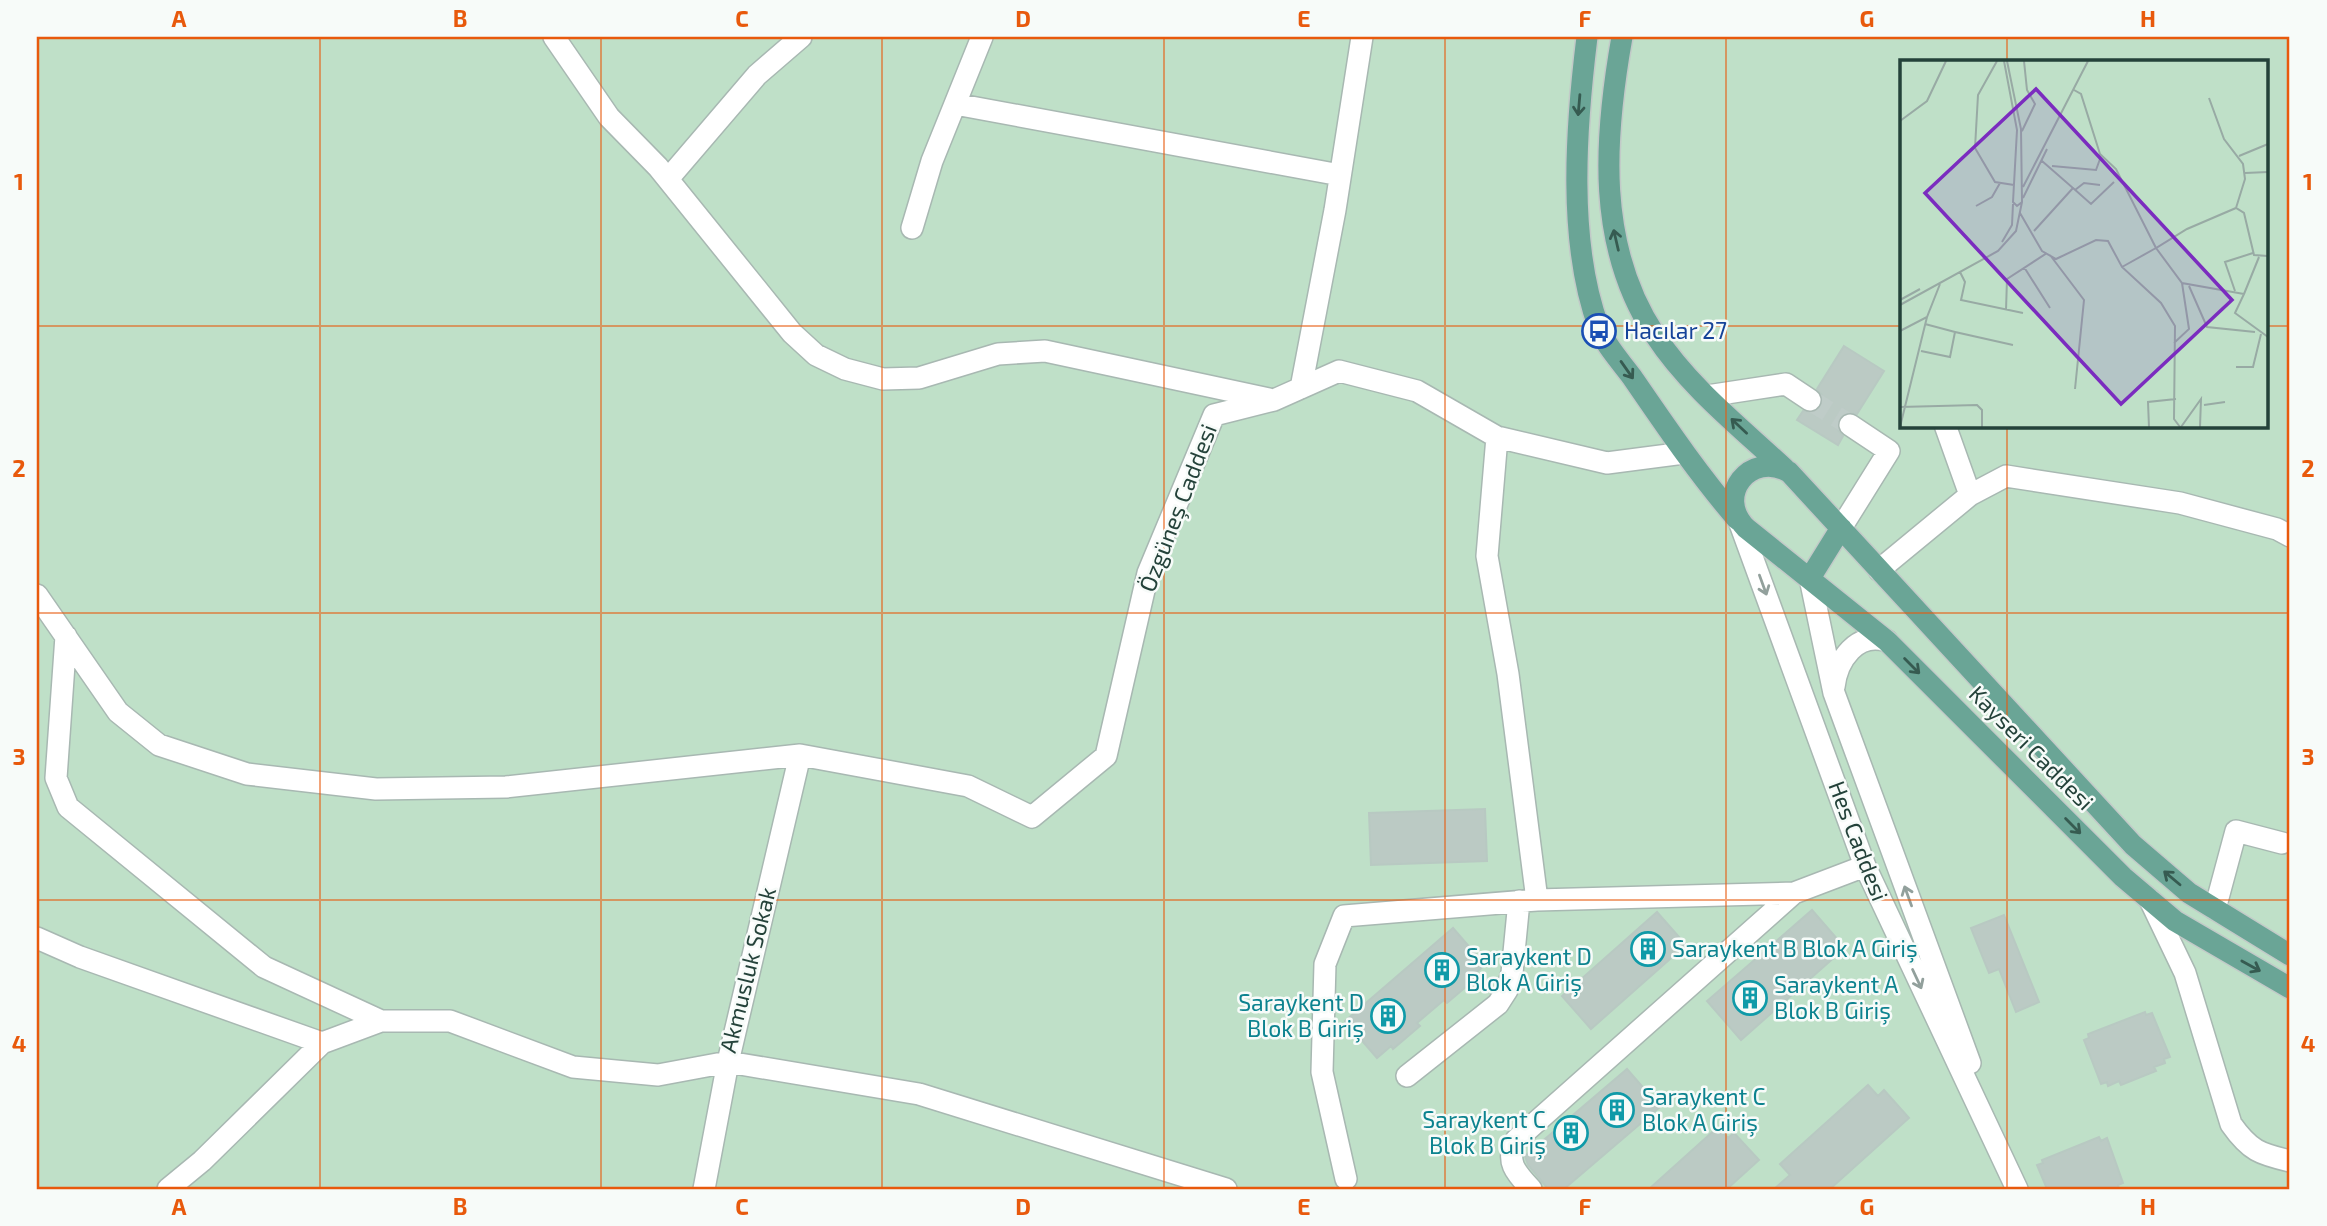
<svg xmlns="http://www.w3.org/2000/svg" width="2327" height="1226" font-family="'Exo 2',sans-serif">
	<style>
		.green { fill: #bfe0c8; fill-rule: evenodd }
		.building { fill: #bbcac4; stroke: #b8c9c2; stroke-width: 2 }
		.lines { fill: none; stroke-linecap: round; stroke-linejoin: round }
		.minor-tunnel { stroke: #bfccc8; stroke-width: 21; stroke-dasharray: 21 10; stroke-linecap: butt }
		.minor-casing { stroke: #a8b8b2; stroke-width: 24 }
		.major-casing { stroke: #c2cac8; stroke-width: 24 }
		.minor { stroke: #fff; stroke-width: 21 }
		.major { stroke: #6aa596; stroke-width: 21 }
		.oneway { stroke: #365b51 }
		.oneway2 { stroke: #92a09c }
		.grid { fill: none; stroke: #e8590c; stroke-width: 2; stroke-opacity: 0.55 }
		.labels { text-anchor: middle; stroke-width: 5; stroke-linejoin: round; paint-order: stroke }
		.transit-label { font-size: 23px; fill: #164399; stroke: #f7fbf9; text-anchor: start }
		.street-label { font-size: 23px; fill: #24423a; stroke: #f7fbf9 }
		.culture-label { font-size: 23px; fill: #0d838f; stroke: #f7fbf9; text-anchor: start }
		.inset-road { fill: none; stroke: #98aaa4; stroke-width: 2 }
		.view { fill: #7b2cbf; fill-opacity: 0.15; stroke: #7b2cbf; stroke-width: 3.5 }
		.inset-edge { fill: none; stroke: #24423a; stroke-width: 3.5 }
		.neatline { fill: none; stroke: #e8590c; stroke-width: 2.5 }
		.grid-label { font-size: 23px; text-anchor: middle; font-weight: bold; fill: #e8590c }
	</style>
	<rect width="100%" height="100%" fill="#e6efeb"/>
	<path class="green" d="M 37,37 L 2290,37 L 2290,1189 L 37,1189 ZM 1902,61 L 2266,61 L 2266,425 L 1902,425 Z"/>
	<path class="building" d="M 1844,346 L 1884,371 L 1857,414 L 1845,413 L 1839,418 L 1838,430 L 1843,436 L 1838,445 L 1797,420 L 1803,411 L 1815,412 L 1821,407 L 1822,395 L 1817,389 Z
		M 1485,809 L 1487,861 L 1371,865 L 1369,813 Z
		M 1812,910 L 1845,948 L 1741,1040 L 1707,1001 Z
		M 1657,912 L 1686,945 L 1591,1029 L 1562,996 Z
		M 2004,915 L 2039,1002 L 2016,1012 L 1999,969 L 1989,973 L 1971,928 Z
		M 1453,928 L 1485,965 L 1471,977 L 1474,980 L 1447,1003 L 1444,1000 L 1431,1011 L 1417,1023 L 1420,1026 L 1393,1049 L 1391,1046 L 1377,1058 L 1345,1021 Z
		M 2145,1012 L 2146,1015 L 2152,1013 L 2170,1057 L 2164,1059 L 2165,1063 L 2154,1067 L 2156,1071 L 2121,1085 L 2119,1081 L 2108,1086 L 2107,1082 L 2101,1084 L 2084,1040 L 2089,1038 L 2088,1034 Z
		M 1627,1069 L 1660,1107 L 1564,1189 L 1548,1189 L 1528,1165 L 1525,1156 Z
		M 1868,1085 L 1878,1096 L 1884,1090 L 1909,1118 L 1830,1189 L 1774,1189 L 1790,1175 L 1780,1164 Z
		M 1718,1127 L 1728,1138 L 1734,1133 L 1759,1160 L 1727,1189 L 1649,1189 Z
		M 2099,1137 L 2101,1141 L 2107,1138 L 2123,1183 L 2118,1185 L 2119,1189 L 2047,1189 L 2037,1165 L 2043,1163 L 2042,1160 Z"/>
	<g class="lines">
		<path class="minor-tunnel" d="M 1810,400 L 1850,425"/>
		<g class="minor-casing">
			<path id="minor" d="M 554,37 L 609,117 L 658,167 L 792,333 L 816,355 L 845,369 L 883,379 L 919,378 L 998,354 L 1045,351 L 1269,399
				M 955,104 L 1340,175
				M 668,179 L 757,75 L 801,37
				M 912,228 L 932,161 L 982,37
				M 1301,388 L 1335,210 L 1362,37
				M 1707,396 L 1786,384 L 1810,400
				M 1945,425 L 1970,495
				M 1497,437 L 1487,556 L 1508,674 L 1537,900 L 1794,893 L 1865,866
				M 1739,521 L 1865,866 L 2017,1189
				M 1841,528 L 1889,451 L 1850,425
				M 1879,570 L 1970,495 L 2006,476 L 2180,503 L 2277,529 L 2290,536
				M 1810,578 L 1834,693 L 1970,1063
				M 37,595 L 118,712 L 159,745 L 247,774 L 376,789 L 506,787 L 800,755 L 968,786 L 1032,817 L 1106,756 L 1148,573 L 1214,415 L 1274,400 L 1339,371 L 1417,391 L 1497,437 L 1607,463 L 1684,453
				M 66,636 L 56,778 L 68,807 L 264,967 L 381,1021
				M 1834,687 C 1837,660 1857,631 1887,641
				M 2150,900 L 2185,973 L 2231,1124 C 2250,1151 2260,1154 2290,1161
				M 2215,909 L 2236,831 L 2282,843
				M 37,938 L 80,957 L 322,1043
				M 1407,1076 L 1498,1004 L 1507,990 L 1512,973 L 1519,901
				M 1346,1179 L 1322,1072 L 1325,964 L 1344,916 L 1537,900
				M 168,1189 L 202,1161 L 322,1043 L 381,1021 L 450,1021 L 573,1067 L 658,1075 L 728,1062 L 800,755
				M 704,1189 L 728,1062 L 919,1094 L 1226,1189
				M 1531,1189 C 1516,1173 1505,1162 1516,1140 L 1794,893"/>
		</g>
		<g class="major-casing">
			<path id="major" d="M 1587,37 C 1576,126 1567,242 1599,328 C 1605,345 1621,362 1632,377 C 1665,425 1698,474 1737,519
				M 1622,37 C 1604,138 1596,246 1655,335 C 1689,387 1740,427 1785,469
				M 1810,578 L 1841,528
				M 2290,955 L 2189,893 L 2133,845 L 1789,472 C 1750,450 1714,496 1746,528 L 1887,641 L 2123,877 L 2175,921 L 2290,988"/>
		</g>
		<use href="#minor" class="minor"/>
		<use href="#major" class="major"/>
	</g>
	<defs><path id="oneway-shaft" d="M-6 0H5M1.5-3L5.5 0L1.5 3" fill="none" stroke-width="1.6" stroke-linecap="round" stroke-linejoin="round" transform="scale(1.75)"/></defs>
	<g class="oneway">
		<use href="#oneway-shaft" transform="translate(1579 105) rotate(95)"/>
		<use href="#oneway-shaft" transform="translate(1616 240) rotate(-103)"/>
		<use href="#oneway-shaft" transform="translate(1627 370) rotate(55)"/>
		<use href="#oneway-shaft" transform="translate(1739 426) rotate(-137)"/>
		<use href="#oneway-shaft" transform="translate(1912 666) rotate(45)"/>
		<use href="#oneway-shaft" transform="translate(2073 826) rotate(45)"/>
		<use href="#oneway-shaft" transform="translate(2172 878) rotate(-140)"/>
		<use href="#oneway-shaft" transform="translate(2251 966) rotate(29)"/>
	</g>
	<g class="oneway2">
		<use href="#oneway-shaft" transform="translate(1763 585) rotate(70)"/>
		<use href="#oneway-shaft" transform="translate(1908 896) rotate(-110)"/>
		<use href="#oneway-shaft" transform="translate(1917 979) rotate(65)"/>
	</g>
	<path class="grid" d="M 320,37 L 320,1189M 601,37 L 601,1189M 882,37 L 882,1189M 1164,37 L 1164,1189M 1445,37 L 1445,1189M 1726,37 L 1726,1189M 2007,37 L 2007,61M 37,326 L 1902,326M 2266,326 L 2290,326M 2007,425 L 2007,1189M 37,613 L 2290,613M 37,900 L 2290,900"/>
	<defs>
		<g id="bus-ring" transform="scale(1.75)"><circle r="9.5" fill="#f7fbf9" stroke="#1a4fb4" stroke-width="1.5"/><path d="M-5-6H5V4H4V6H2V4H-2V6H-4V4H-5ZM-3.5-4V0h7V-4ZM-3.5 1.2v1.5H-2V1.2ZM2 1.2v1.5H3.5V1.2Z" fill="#1a4fb4"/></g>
		<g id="building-ring" transform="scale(1.75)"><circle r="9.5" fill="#f7fbf9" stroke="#0f9aa8" stroke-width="1.5"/><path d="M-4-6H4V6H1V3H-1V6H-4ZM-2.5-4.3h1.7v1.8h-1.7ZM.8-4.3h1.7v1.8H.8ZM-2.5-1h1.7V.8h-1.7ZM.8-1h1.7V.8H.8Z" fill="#0f9aa8"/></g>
	</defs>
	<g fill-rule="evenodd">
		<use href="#bus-ring" x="1599" y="331"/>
		<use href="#building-ring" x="1648" y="949"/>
		<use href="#building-ring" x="1442" y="970"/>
		<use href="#building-ring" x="1750" y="998"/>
		<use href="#building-ring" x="1388" y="1016"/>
		<use href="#building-ring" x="1617" y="1110"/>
		<use href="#building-ring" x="1571" y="1133"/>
	</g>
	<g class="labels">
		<g class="transit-label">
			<text x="1624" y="339">Hacılar 27</text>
		</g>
		<g class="street-label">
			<text transform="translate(1178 508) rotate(-69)" y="8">Özgüneş Caddesi</text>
			<text transform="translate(2031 748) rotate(45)" y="8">Kayseri Caddesi</text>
			<text transform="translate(1858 841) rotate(69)" y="8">Hes Caddesi</text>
			<text transform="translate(748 970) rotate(-76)" y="8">Akmusluk Sokak</text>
		</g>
		<g class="culture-label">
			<text x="1672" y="957">Saraykent B Blok A Giriş</text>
			<text x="1466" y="965">Saraykent D<tspan x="1466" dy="26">Blok A Giriş</tspan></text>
			<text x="1774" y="993">Saraykent A<tspan x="1774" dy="26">Blok B Giriş</tspan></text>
			<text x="1364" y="1011" text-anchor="end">Saraykent D<tspan x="1364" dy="26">Blok B Giriş</tspan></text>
			<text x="1642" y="1105">Saraykent C<tspan x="1642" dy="26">Blok A Giriş</tspan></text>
			<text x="1546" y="1128" text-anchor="end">Saraykent C<tspan x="1546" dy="26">Blok B Giriş</tspan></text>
		</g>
	</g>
	<g transform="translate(1900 60)">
		<rect width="368" height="368" fill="#e6efeb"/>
		<path d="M 0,1 L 367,1 L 367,367 L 0,367 Z" fill="#bfe0c8"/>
		<path class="inset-road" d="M 97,1 L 78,35 L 75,88 L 95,122 L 114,125M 104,1 L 117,70 L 113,142 L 117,146 L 122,142 L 121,69 L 107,1M 174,30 L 181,34 L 200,94 L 216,109 L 256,188 L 287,169 L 336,148 L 344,153 L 354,195 L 368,196M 309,38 L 324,79 L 343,104 L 345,119 L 336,148M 0,61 L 27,41 L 46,1M 122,71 L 135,44 L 127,30 L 124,1M 339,96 L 368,84M 152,106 L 196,110 L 200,99M 345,113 L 368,112M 123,127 L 188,1M 173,128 L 191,144 L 214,122M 175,130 L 184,123 L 200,125M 123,138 L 147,89M 76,146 L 92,137 L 100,123M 120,153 L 142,191 L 156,199 L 196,180 L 208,181 L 222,207 L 261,243 L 275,266 L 274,359 L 280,367M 134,171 L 173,128 L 142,101M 102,182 L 112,165 L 113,144M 150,195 L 184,240 L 175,329M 124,207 L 150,248M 222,207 L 256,188 L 282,223 L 344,234 L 335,253 L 368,277M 60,212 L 65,222 L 61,240 L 123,253M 289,226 L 307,267 L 355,272M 335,231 L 325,202 L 353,193M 344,234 L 359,197M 0,240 L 20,229M 0,245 L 98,191 L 116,171 L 122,142M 106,250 L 107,219 L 147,193M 25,264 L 55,272M 0,271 L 27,257 L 40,224M 274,283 L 289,269 L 282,223M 21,291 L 50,297 L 55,272 L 113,285M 336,307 L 353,307 L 361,274M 304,345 L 325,342M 0,347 L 77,345 L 82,350 L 82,367M 0,367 L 27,257M 249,367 L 248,342 L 276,339M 281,367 L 301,339 L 300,367"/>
		<path class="view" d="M 136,29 L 332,240 L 221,344 L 25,133 Z"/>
		<rect width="368" height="368" class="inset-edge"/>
	</g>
	<rect width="2327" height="1226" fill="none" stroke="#f7fbf9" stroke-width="77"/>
	<rect x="38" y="38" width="2250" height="1150" class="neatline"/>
	<g class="grid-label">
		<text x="179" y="27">A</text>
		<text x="460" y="27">B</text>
		<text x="742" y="27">C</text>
		<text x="1023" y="27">D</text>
		<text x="1304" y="27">E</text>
		<text x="1585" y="27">F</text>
		<text x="1867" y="27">G</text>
		<text x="2148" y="27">H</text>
		<text x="19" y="190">1</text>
		<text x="2308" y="190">1</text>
		<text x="19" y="477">2</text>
		<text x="2308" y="477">2</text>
		<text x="19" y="765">3</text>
		<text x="2308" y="765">3</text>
		<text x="19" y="1052">4</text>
		<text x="2308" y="1052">4</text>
		<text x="179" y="1215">A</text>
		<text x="460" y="1215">B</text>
		<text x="742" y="1215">C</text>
		<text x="1023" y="1215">D</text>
		<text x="1304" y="1215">E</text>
		<text x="1585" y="1215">F</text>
		<text x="1867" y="1215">G</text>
		<text x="2148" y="1215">H</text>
	</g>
</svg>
